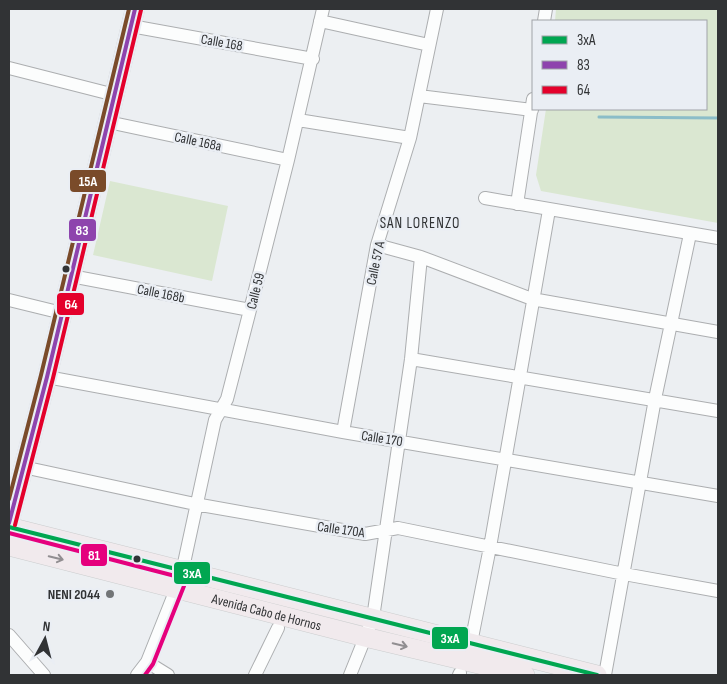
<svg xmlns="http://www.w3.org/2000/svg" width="727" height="684" font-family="'Sofia Sans Condensed',sans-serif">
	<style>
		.green { fill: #dae7d1 }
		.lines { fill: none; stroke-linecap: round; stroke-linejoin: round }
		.stream { stroke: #8bbdc8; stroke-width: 3 }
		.street-casing { stroke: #acaeb0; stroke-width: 14 }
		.primary-casing { stroke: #cbcdce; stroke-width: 20 }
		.street { stroke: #fcfdfd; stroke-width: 12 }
		.primary { stroke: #f1eaed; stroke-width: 19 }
		.bus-1-casing { stroke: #eaeef4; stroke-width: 8 }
		.bus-2-casing { stroke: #eaeef4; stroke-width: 8 }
		.bus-3-casing { stroke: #eaeef4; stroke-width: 8 }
		.bus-4-casing { stroke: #eaeef4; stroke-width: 8 }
		.bus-5-casing { stroke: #eaeef4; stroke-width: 8 }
		.bus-1 { stroke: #00a651; stroke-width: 4 }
		.bus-2 { stroke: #8e44ad; stroke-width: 4 }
		.bus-3 { stroke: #e4002b; stroke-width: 4 }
		.bus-4 { stroke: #7a4b2a; stroke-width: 4 }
		.bus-5 { stroke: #e5007d; stroke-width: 4 }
		.oneway { stroke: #918e91 }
		.bus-dot { fill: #313335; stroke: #eaeef4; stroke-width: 2 }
		.poi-dot { fill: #727577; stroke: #eaeef4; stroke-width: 2 }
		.labels { text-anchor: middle; stroke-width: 5; stroke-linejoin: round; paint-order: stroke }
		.street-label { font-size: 14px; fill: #313335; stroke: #eaeef4 }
		.poi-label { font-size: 14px; font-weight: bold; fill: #313335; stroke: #eaeef4; text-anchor: end }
		.neighbourhood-label { font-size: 15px; letter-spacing: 1px; fill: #313335; stroke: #eaeef4 }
		.line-badge { stroke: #eaeef4; stroke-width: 2 }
		.badge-label { font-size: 14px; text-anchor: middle; font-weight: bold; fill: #fff }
	</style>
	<rect width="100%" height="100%" fill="#eceff2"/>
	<path class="green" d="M 556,9 L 718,9 L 718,223 L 541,191 L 536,175 L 546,109 L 706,109 L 706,21 L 555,21 Z
		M 110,181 L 228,206 L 212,281 L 93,255 Z"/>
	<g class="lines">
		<path class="stream" d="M 599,117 L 718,118"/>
		<g class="street-casing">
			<path id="street" d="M 320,21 L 429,45
				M 544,21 L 546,9
				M 131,26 L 313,59
				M 9,68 L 115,95
				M 419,96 L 532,110
				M 298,120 L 410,138
				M 108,122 L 288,160
				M 485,198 L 718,238
				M 517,204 L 533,99
				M 377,245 L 421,257 L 532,299 L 718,332
				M 71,276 L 250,310
				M 9,300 L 62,313
				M 411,359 L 718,411
				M 47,377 L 343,432 L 718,496
				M 343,432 L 377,245 L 410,138 L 437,9
				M 23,467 L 195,504 L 365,534 L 398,528 L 624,574 L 718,591
				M 9,635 L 44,675
				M 471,643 L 490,547 L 549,210
				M 147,662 L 168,675
				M 137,675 L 147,662 L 181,577 L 215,420 L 227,399 L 250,310 L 288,160 L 323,9
				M 255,675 L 278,628
				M 350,675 L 373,618 L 411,359 L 421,257
				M 459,675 L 460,673
				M 605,675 L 655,399 L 690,234"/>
		</g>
		<g class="primary-casing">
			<g id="primary">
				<path d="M 9,523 L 47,377 L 135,9"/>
				<path d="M 9,527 L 597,675"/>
				<path id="s1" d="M 9,546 L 365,637 L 525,675"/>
			</g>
		</g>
		<use href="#street" class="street"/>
		<use href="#primary" class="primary"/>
		<g class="bus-1-casing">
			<path id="bus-1" d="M 9,527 L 597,675"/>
		</g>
		<g class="bus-2-casing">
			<path id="bus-2" d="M 9,523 L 47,377 L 135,9"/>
		</g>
		<g class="bus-3-casing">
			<path id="bus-3" d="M 15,525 L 53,378 L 141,10"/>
		</g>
		<g class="bus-4-casing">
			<path id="bus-4" d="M 9,499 L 41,375 L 129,9"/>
		</g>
		<g class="bus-5-casing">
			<path id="bus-5" d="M 9,533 L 179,577
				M 145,675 L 153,664 L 184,586 L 187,572"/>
		</g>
		<use href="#bus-1" class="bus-1"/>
		<use href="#bus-2" class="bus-2"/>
		<use href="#bus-3" class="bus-3"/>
		<use href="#bus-4" class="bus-4"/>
		<use href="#bus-5" class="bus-5"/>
	</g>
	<defs><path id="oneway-shaft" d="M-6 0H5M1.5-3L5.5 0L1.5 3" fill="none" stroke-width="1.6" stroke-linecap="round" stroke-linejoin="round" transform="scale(1.25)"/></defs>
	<g class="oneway">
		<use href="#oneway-shaft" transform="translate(56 558) rotate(14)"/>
		<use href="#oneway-shaft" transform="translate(400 645) rotate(13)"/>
	</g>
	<g class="bus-dot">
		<circle cx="66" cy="269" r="4.5"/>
		<circle cx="137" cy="559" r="4.5"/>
	</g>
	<circle class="poi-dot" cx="110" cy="594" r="5"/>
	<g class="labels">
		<g class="street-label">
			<text transform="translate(222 42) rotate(10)" y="5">Calle 168</text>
			<text transform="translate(198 141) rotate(12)" y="5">Calle 168a</text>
			<text transform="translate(375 263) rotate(-78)" y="5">Calle 57 A</text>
			<text transform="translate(255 291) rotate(-76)" y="5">Calle 59</text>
			<text transform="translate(161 293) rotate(11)" y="5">Calle 168b</text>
			<text transform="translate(382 438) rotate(9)" y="5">Calle 170</text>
			<text transform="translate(341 529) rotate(8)" y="5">Calle 170A</text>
			<text dy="5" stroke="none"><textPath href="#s1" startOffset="266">Avenida Cabo de Hornos</textPath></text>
		</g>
		<g class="poi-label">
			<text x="100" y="599">NENI 2044</text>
		</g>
		<g class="neighbourhood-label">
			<text x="420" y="228">SAN LORENZO</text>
		</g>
	</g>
	<g class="line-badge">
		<rect x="69" y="169" width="38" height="24" rx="5" fill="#7a4b2a"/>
		<rect x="68" y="218" width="29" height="24" rx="5" fill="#8e44ad"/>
		<rect x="56" y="292" width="29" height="24" rx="5" fill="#e4002b"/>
		<rect x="80" y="543" width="28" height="24" rx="5" fill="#e5007d"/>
		<rect x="173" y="561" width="38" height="24" rx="5" fill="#00a651"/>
		<rect x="431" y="626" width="38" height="24" rx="5" fill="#00a651"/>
	</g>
	<g class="badge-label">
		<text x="88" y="186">15A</text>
		<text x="82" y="235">83</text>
		<text x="71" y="309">64</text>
		<text x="94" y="560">81</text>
		<text x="192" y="578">3xA</text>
		<text x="450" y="643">3xA</text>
	</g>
	<rect width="727" height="684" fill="none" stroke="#313335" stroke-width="20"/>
	<rect x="532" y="20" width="175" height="90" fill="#eaeef4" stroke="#a0a3a8"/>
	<rect x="542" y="36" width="25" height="8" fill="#00a651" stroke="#a0a3a8"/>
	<text x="577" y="45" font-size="15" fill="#313335">3xA</text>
	<rect x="542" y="61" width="25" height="8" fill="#8e44ad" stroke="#a0a3a8"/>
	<text x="577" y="70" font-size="15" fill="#313335">83</text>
	<rect x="542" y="86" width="25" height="8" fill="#e4002b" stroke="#a0a3a8"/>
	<text x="577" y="95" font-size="15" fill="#313335">64</text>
	<g transform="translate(45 639) rotate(7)" stroke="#eaeef4" stroke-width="4" paint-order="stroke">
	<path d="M0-4L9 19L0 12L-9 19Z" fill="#313335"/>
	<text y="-8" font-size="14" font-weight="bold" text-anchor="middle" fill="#313335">N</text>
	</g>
</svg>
